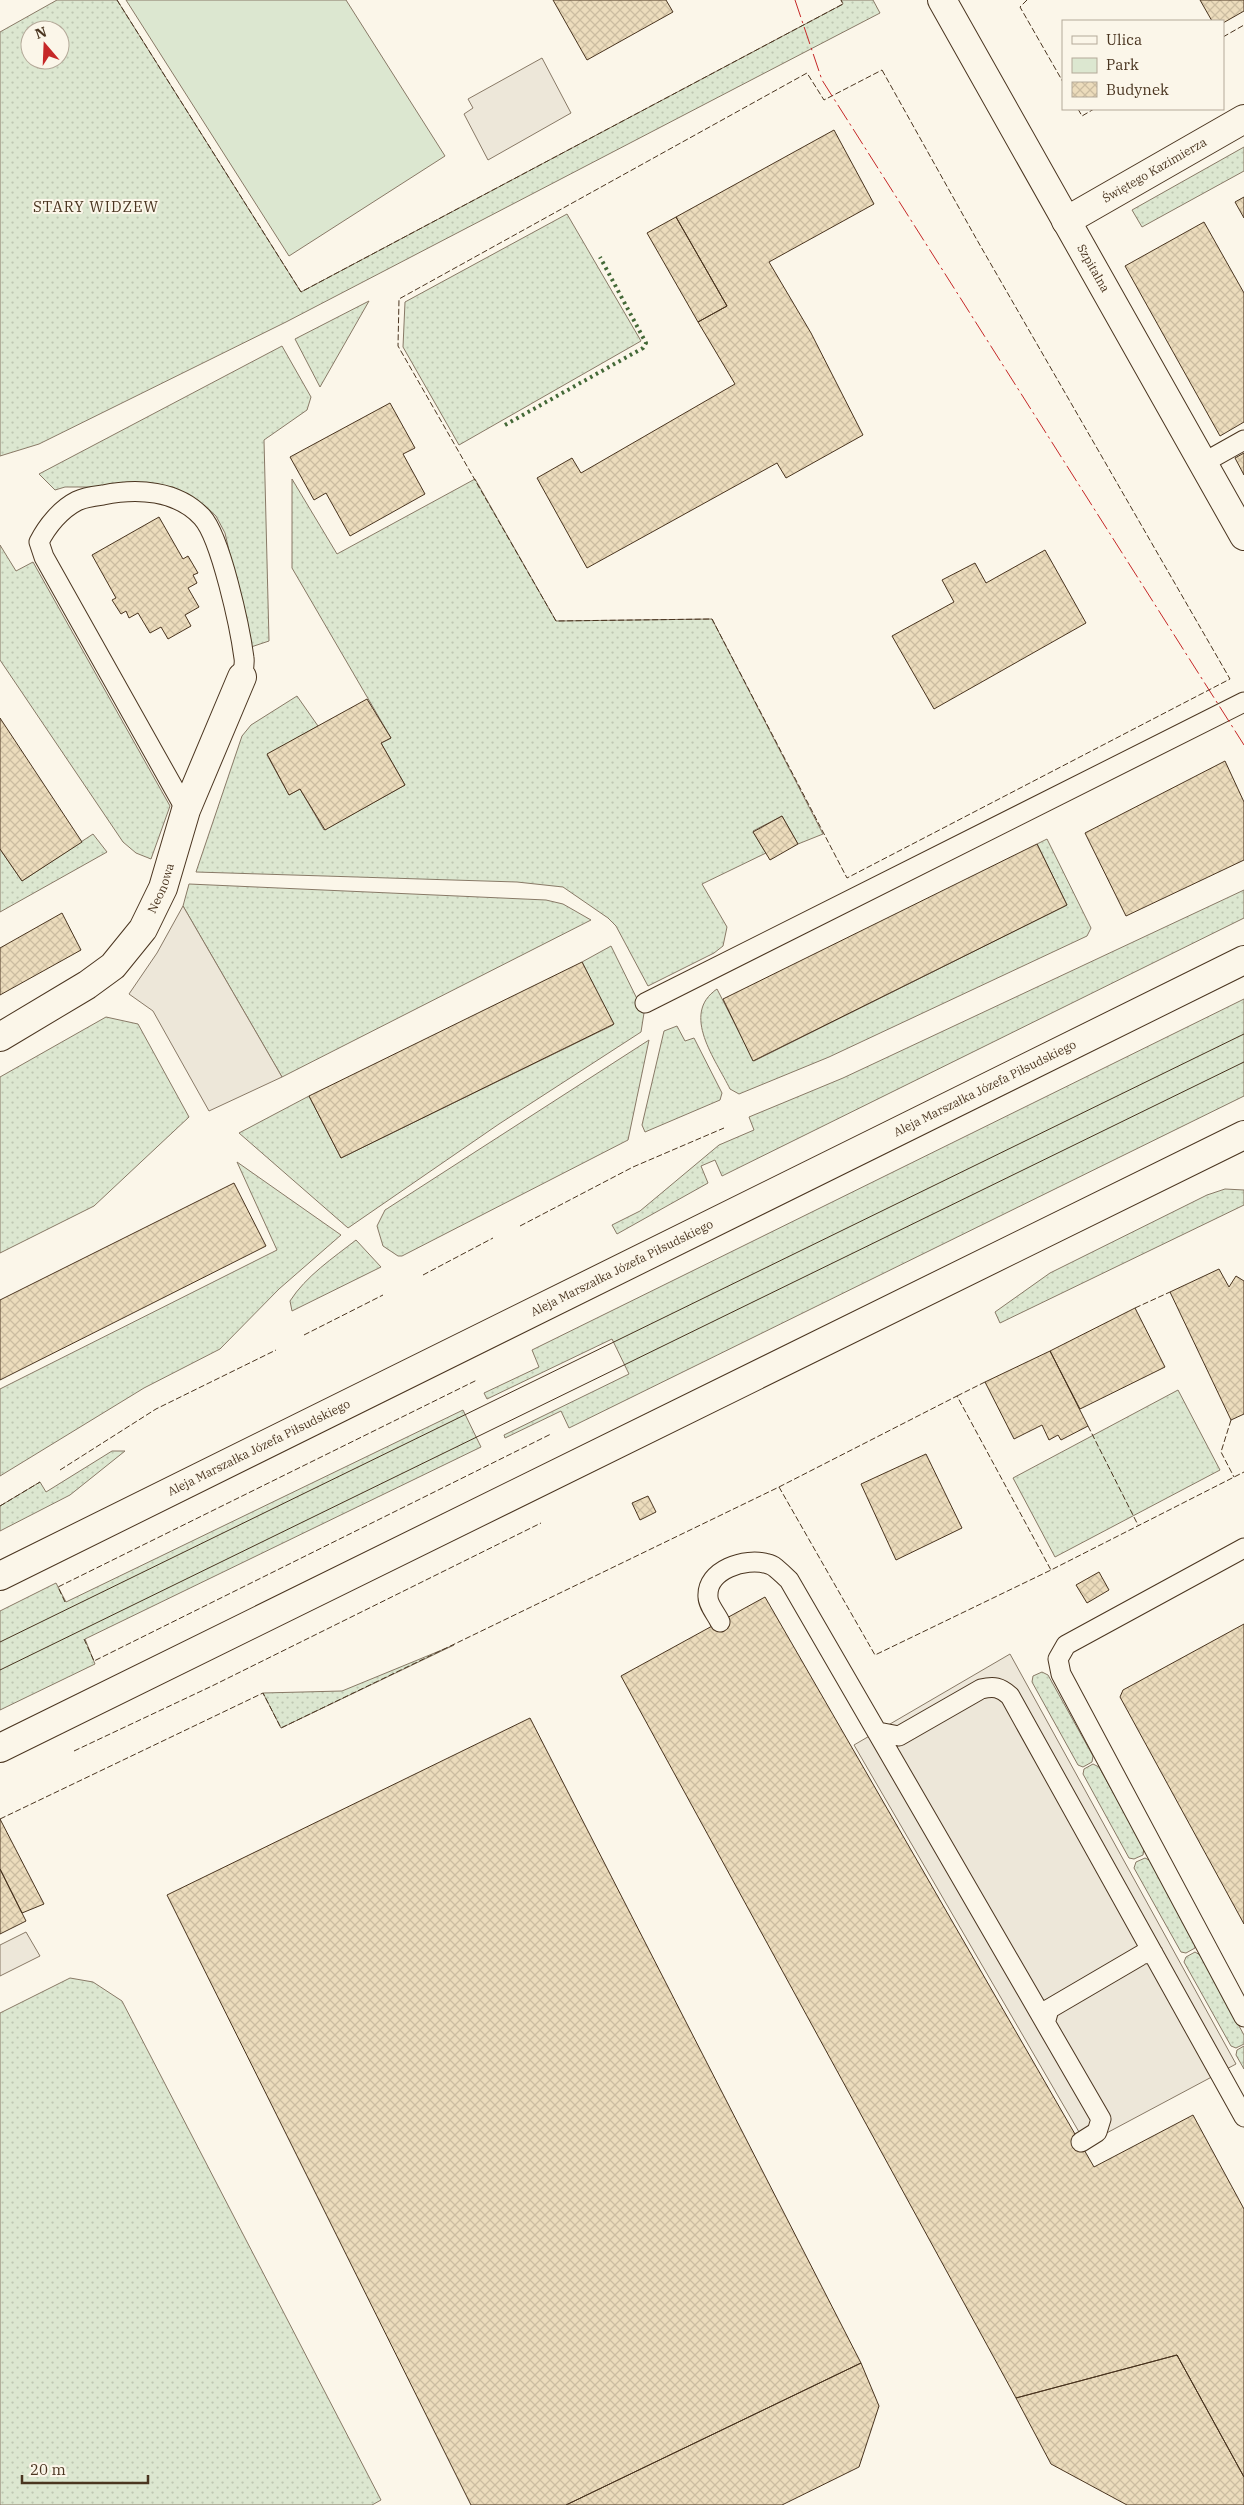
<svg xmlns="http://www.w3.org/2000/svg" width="1244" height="2505" font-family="'IBM Plex Serif',serif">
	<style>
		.green { fill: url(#green-dots); stroke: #887966; fill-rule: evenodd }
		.pitch { fill: #dce7d0; stroke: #887966 }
		.parking { fill: #ede7d9; stroke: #887966 }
		.building { fill: url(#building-cross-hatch); stroke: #4a3520 }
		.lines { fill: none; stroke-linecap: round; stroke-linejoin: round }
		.lane-casing { stroke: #4a3520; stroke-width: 21 }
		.street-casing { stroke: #4a3520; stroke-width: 30 }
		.secondary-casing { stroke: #4a3520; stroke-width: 30 }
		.lane { stroke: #fbf6e9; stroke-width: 19 }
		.street { stroke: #fbf6e9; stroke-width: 28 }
		.secondary { stroke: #fbf6e9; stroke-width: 28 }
		.tram { stroke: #4a3520; stroke-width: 1 }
		.hedge { stroke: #436837; stroke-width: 4; stroke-dasharray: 2.5 4; stroke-linecap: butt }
		.fence { stroke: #4a3520; stroke-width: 1; stroke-dasharray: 6 2.5; stroke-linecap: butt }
		.power { stroke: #c62828; stroke-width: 1; stroke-dasharray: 18 4 2.5 4; stroke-linecap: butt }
		.labels { text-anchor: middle; stroke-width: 4; stroke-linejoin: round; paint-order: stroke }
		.street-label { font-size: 12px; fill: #4a3520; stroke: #fbf6e9 }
		.quarter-label { font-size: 15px; letter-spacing: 1px; fill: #4a3520; stroke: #fbf6e9 }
	</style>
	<defs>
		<pattern id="green-dots" width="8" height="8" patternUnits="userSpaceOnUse" patternTransform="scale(1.25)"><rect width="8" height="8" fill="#dce7d0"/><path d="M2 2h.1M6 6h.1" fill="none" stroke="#bec7b2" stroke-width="1.8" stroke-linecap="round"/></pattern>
		<pattern id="building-cross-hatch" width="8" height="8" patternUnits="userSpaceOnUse" patternTransform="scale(1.25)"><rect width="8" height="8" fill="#ecdcbc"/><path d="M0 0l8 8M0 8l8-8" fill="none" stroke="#ccbda1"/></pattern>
	</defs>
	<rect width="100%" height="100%" fill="#fbf6e9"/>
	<path class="green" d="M 57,0 L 117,0 L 301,292 L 843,4 L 841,0 L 873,0 L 880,13 L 286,322 L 39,444 L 0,456 L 0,32 ZM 30,30 L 60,30 L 60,60 L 30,60 Z
		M 1244,147 L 1244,171 L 1142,227 L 1132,210 Z
		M 567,214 L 641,341 L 459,445 L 403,347 L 405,302 Z
		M 369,301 L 320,387 L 295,339 Z
		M 282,346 L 311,397 L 307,410 L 264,440 L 269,641 L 251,647 L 225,533 L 216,516 L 205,506 L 173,487 L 65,487 L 55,490 L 39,474 Z
		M 292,479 L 337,554 L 475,479 L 556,621 L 712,619 L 823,834 L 798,844 L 782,816 L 753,831 L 766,853 L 702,884 L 727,927 L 723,946 L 714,953 L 648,986 L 616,926 L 608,918 L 563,887 L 517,882 L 196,872 L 242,736 L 251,725 L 297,696 L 318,726 L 267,755 L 289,795 L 300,789 L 324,830 L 405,785 L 381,743 L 391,738 L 292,568 Z
		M 0,545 L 16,571 L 33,562 L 170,806 L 151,859 L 136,853 L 123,842 L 0,660 Z
		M 93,834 L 107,852 L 0,912 L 0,849 L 22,881 Z
		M 1047,839 L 1091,928 L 1087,936 L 829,1057 L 739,1094 L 730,1089 C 716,1060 680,1014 717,989 L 754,1061 L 1067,905 L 1037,844 Z
		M 189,884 L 546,900 L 563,904 L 591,920 L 282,1077 L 183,906 Z
		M 1244,890 L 1244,918 L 722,1176 L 715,1160 L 701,1166 L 708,1183 L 617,1234 L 612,1225 L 640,1211 L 719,1145 L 754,1130 L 749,1117 L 843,1078 Z
		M 611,946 L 644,1013 L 641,1032 L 499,1124 L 348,1228 L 239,1133 L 309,1096 L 341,1158 L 613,1025 L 582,962 Z
		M 1244,999 L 1244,1096 L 569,1428 L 561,1411 L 505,1438 L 504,1435 L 629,1374 L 612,1339 L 487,1399 L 484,1393 L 539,1367 L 532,1350 Z
		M 106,1017 L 138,1024 L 189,1117 L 94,1206 L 0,1253 L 0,1077 Z
		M 677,1026 L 685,1041 L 694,1038 L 722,1093 L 720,1100 L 645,1132 L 642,1125 L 664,1031 Z
		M 649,1040 L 628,1140 L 402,1256 L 398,1256 L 383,1246 L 377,1226 L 385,1210 Z
		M 237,1162 L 341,1235 L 279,1289 L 220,1349 L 144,1388 L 0,1476 L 0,1389 L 277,1250 Z
		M 1225,1189 L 1244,1190 L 1244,1205 L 1000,1323 L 995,1312 L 1050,1273 L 1207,1195 Z
		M 356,1240 L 381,1267 L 292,1311 L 290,1301 C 306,1276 333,1258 356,1240 Z
		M 1178,1390 L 1220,1470 L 1055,1557 L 1013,1478 Z
		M 463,1410 L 481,1447 L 85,1639 L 95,1664 L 0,1710 L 0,1611 L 56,1583 L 66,1602 Z
		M 112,1451 L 125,1451 L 70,1495 L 0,1531 L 0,1506 L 40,1482 L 46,1492 Z
		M 454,1645 L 281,1728 L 263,1693 L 342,1691 Z
		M 1042,1672 L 1048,1675 L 1093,1756 L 1092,1762 L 1083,1767 L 1078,1765 L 1032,1682 L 1033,1676 Z
		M 1093,1764 L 1099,1767 L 1144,1848 L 1143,1855 L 1134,1859 L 1129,1858 L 1083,1774 L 1084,1769 Z
		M 1145,1858 L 1151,1861 L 1195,1942 L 1195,1948 L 1186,1953 L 1181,1952 L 1134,1868 L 1136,1862 Z
		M 1195,1952 L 1200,1955 L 1244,2035 L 1244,2044 L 1236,2048 L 1231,2046 L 1184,1962 L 1186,1957 Z
		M 70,1978 L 93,1982 L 122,2001 L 381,2500 L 372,2505 L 0,2505 L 0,2013 Z
		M 1244,2046 L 1244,2069 L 1236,2055 L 1237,2050 Z"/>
	<path class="pitch" d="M 126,0 L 346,0 L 445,156 L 289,256 Z"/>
	<path class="parking" d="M 542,58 L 571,113 L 488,160 L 464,114 L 473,108 L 468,99 Z
		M 183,906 L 282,1077 L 209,1111 L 153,1011 L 129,994 L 157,953 Z
		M 1010,1654 L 1236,2064 L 1086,2144 L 854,1745 Z
		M 26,1932 L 40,1956 L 0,1976 L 0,1945 Z"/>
	<path class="building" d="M 553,0 L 666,0 L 673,12 L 587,60 Z
		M 1200,0 L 1244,0 L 1244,11 L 1223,23 L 1212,21 Z
		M 834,130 L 874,204 L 769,262 L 811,333 L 863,435 L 786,478 L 777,463 L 587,568 L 537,478 L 572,458 L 581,473 L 735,384 L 698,322 L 727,306 L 676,217 Z
		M 1244,197 L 1244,218 L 1235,202 Z
		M 676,217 L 727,306 L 698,322 L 647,233 Z
		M 1204,222 L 1244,293 L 1244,422 L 1220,436 L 1125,266 Z
		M 390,403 L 415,448 L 403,454 L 425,494 L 350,536 L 326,493 L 314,500 L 290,457 Z
		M 1244,453 L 1244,475 L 1235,458 Z
		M 159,517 L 183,559 L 188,556 L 198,573 L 193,575 L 197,583 L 188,588 L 199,607 L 185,615 L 191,626 L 168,639 L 161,627 L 150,633 L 138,613 L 129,618 L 126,611 L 121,614 L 112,600 L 116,598 L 92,555 Z
		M 1045,550 L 1086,623 L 934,709 L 892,636 L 954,602 L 942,580 L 975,563 L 986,583 Z
		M 367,699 L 391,738 L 381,743 L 405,785 L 325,830 L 300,789 L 289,795 L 267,754 Z
		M 0,718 L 82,842 L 22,881 L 0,849 Z
		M 1225,761 L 1244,802 L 1244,860 L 1126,916 L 1085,833 Z
		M 782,816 L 798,844 L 770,860 L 753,832 Z
		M 1037,844 L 1067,905 L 753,1061 L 723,999 Z
		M 62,913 L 81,950 L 0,995 L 0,948 Z
		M 582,962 L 614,1024 L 341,1158 L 309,1096 Z
		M 234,1183 L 266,1246 L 0,1380 L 0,1300 Z
		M 1219,1269 L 1229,1287 L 1236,1276 L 1244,1281 L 1244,1414 L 1231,1420 L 1170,1292 Z
		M 1135,1308 L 1165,1367 L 1080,1409 L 1050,1351 Z
		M 1050,1351 L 1088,1426 L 1061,1440 L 1058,1435 L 1049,1440 L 1042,1425 L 1014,1439 L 985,1382 Z
		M 926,1454 L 962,1528 L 896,1560 L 861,1484 Z
		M 648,1496 L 656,1512 L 640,1520 L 632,1503 Z
		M 1099,1572 L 1109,1590 L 1087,1603 L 1076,1585 Z
		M 765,1597 L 1094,2167 L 1193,2115 L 1244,2209 L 1244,2477 L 1177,2355 L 1016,2398 L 621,1676 Z
		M 1244,1624 L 1244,1924 L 1120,1697 L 1123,1690 Z
		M 530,1718 L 861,2363 L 566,2505 L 471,2505 L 167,1895 Z
		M 0,1819 L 44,1904 L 22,1913 L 0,1869 Z
		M 0,1869 L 26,1921 L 0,1934 Z
		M 1177,2355 L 1244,2477 L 1244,2505 L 1127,2505 L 1051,2464 L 1016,2398 Z
		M 861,2363 L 879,2406 L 859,2467 L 782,2505 L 566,2505 Z"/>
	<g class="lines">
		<g class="lane-casing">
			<path id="lane" d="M 1203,463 L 1244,440
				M 186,810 L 44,557 L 39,542 C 47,526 61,509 77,501 C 85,497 95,496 103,495 C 137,488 177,490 202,517 C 221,538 240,628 244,658 C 245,664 243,671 242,677
				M 645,1003 L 1244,702
				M 1244,1548 L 1066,1645 L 1058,1659 L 1061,1674 L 1244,2017
				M 720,1622 C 717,1615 708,1605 708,1597 C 706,1570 745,1557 768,1564 C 775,1565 783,1575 789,1580 L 1101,2119 L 1097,2132 L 1081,2142
				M 878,1732 L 899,1736 L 981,1689 C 994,1686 1000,1687 1010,1696 L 1244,2117
				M 1046,2020 L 1049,2009 L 1143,1954 L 1153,1953"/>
		</g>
		<g class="street-casing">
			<g id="street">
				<path id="s1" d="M 942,0 L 1244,536"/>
				<path id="s2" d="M 1066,221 L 1244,119"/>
				<path id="s3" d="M 0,1037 L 87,985 L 113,966 L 143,929 L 163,888 L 186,810 L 242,677"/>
			</g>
		</g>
		<g class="secondary-casing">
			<g id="secondary">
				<path id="s4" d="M 0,1576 L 1244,960"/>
				<path d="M 0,1748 L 1244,1135"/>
			</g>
		</g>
		<use href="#lane" class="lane"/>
		<use href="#street" class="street"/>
		<use href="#secondary" class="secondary"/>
		<path class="tram" d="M 0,1642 L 1244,1034
			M 0,1670 L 1244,1062"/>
		<path class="hedge" d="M 505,425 L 643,348 L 646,343 L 600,257"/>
		<path class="fence" d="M 117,0 L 301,292 L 843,4 L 841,0
			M 1027,0 L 1020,7 L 1063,82
			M 1223,37 L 1244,25
			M 882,70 L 977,240 L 1230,679 L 847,878 L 712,619 L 556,621 L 398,346 L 399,299 L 807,73 L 824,100 Z
			M 1078,109 L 1082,116 L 1094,109
			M 520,1226 L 633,1167 L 724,1128
			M 423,1275 L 493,1238
			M 1135,1308 L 1170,1292
			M 304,1335 L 383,1295
			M 957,1396 L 985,1382
			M 1231,1420 L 1221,1452 L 1234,1477
			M 1088,1426 L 1138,1525
			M 60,1470 L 156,1409 L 276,1350
			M 779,1487 L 957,1396 L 1051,1570
			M 0,1506 L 40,1482
			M 65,1602 L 58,1587 L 477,1380
			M 84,1639 L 94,1661 L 551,1434
			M 74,1751 L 212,1686 L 541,1523
			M 0,1819 L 263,1693 L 281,1728 L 779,1487 L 875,1655 L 1051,1570 L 1244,1472"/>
		<path class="power" d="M 795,0 L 822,80 L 1244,745"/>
	</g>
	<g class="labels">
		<g class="street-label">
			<text dy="4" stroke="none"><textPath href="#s2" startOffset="102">Świętego Kazimierza</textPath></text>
			<text dy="4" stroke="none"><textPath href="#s1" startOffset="308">Szpitalna</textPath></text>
			<text dy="4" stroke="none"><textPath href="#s3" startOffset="226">Neonowa</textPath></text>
			<text dy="4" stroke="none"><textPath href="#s4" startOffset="1099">Aleja Marszałka Józefa Piłsudskiego</textPath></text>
			<text dy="4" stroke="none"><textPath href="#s4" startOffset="694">Aleja Marszałka Józefa Piłsudskiego</textPath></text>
			<text dy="4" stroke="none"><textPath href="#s4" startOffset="289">Aleja Marszałka Józefa Piłsudskiego</textPath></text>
		</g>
		<g class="quarter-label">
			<text x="96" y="212">STARY WIDZEW</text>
		</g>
	</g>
	<rect x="1062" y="20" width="162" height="90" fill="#fbf6e9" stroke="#b4a999"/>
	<rect x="1072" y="36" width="25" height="8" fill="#fbf6e9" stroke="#b4a999"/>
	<text x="1106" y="45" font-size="15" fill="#4a3520">Ulica</text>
	<rect x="1072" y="58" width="25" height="15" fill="#dce7d0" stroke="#b4a999"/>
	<text x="1106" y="70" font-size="15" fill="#4a3520">Park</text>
	<rect x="1072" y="82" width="25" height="15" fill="url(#building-cross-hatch)" stroke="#b4a999"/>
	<text x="1106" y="95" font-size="15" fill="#4a3520">Budynek</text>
	<g transform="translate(45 45) rotate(341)"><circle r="24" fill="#fbf6e9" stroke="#b4a999"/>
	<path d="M0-4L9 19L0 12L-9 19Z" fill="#c62828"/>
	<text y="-8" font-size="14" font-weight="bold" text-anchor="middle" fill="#4a3520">N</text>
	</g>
	<path d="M22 2475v8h126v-8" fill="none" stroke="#4a3520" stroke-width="2.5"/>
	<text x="30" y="2475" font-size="15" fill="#4a3520" stroke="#fbf6e9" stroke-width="4" paint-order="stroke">20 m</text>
</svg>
